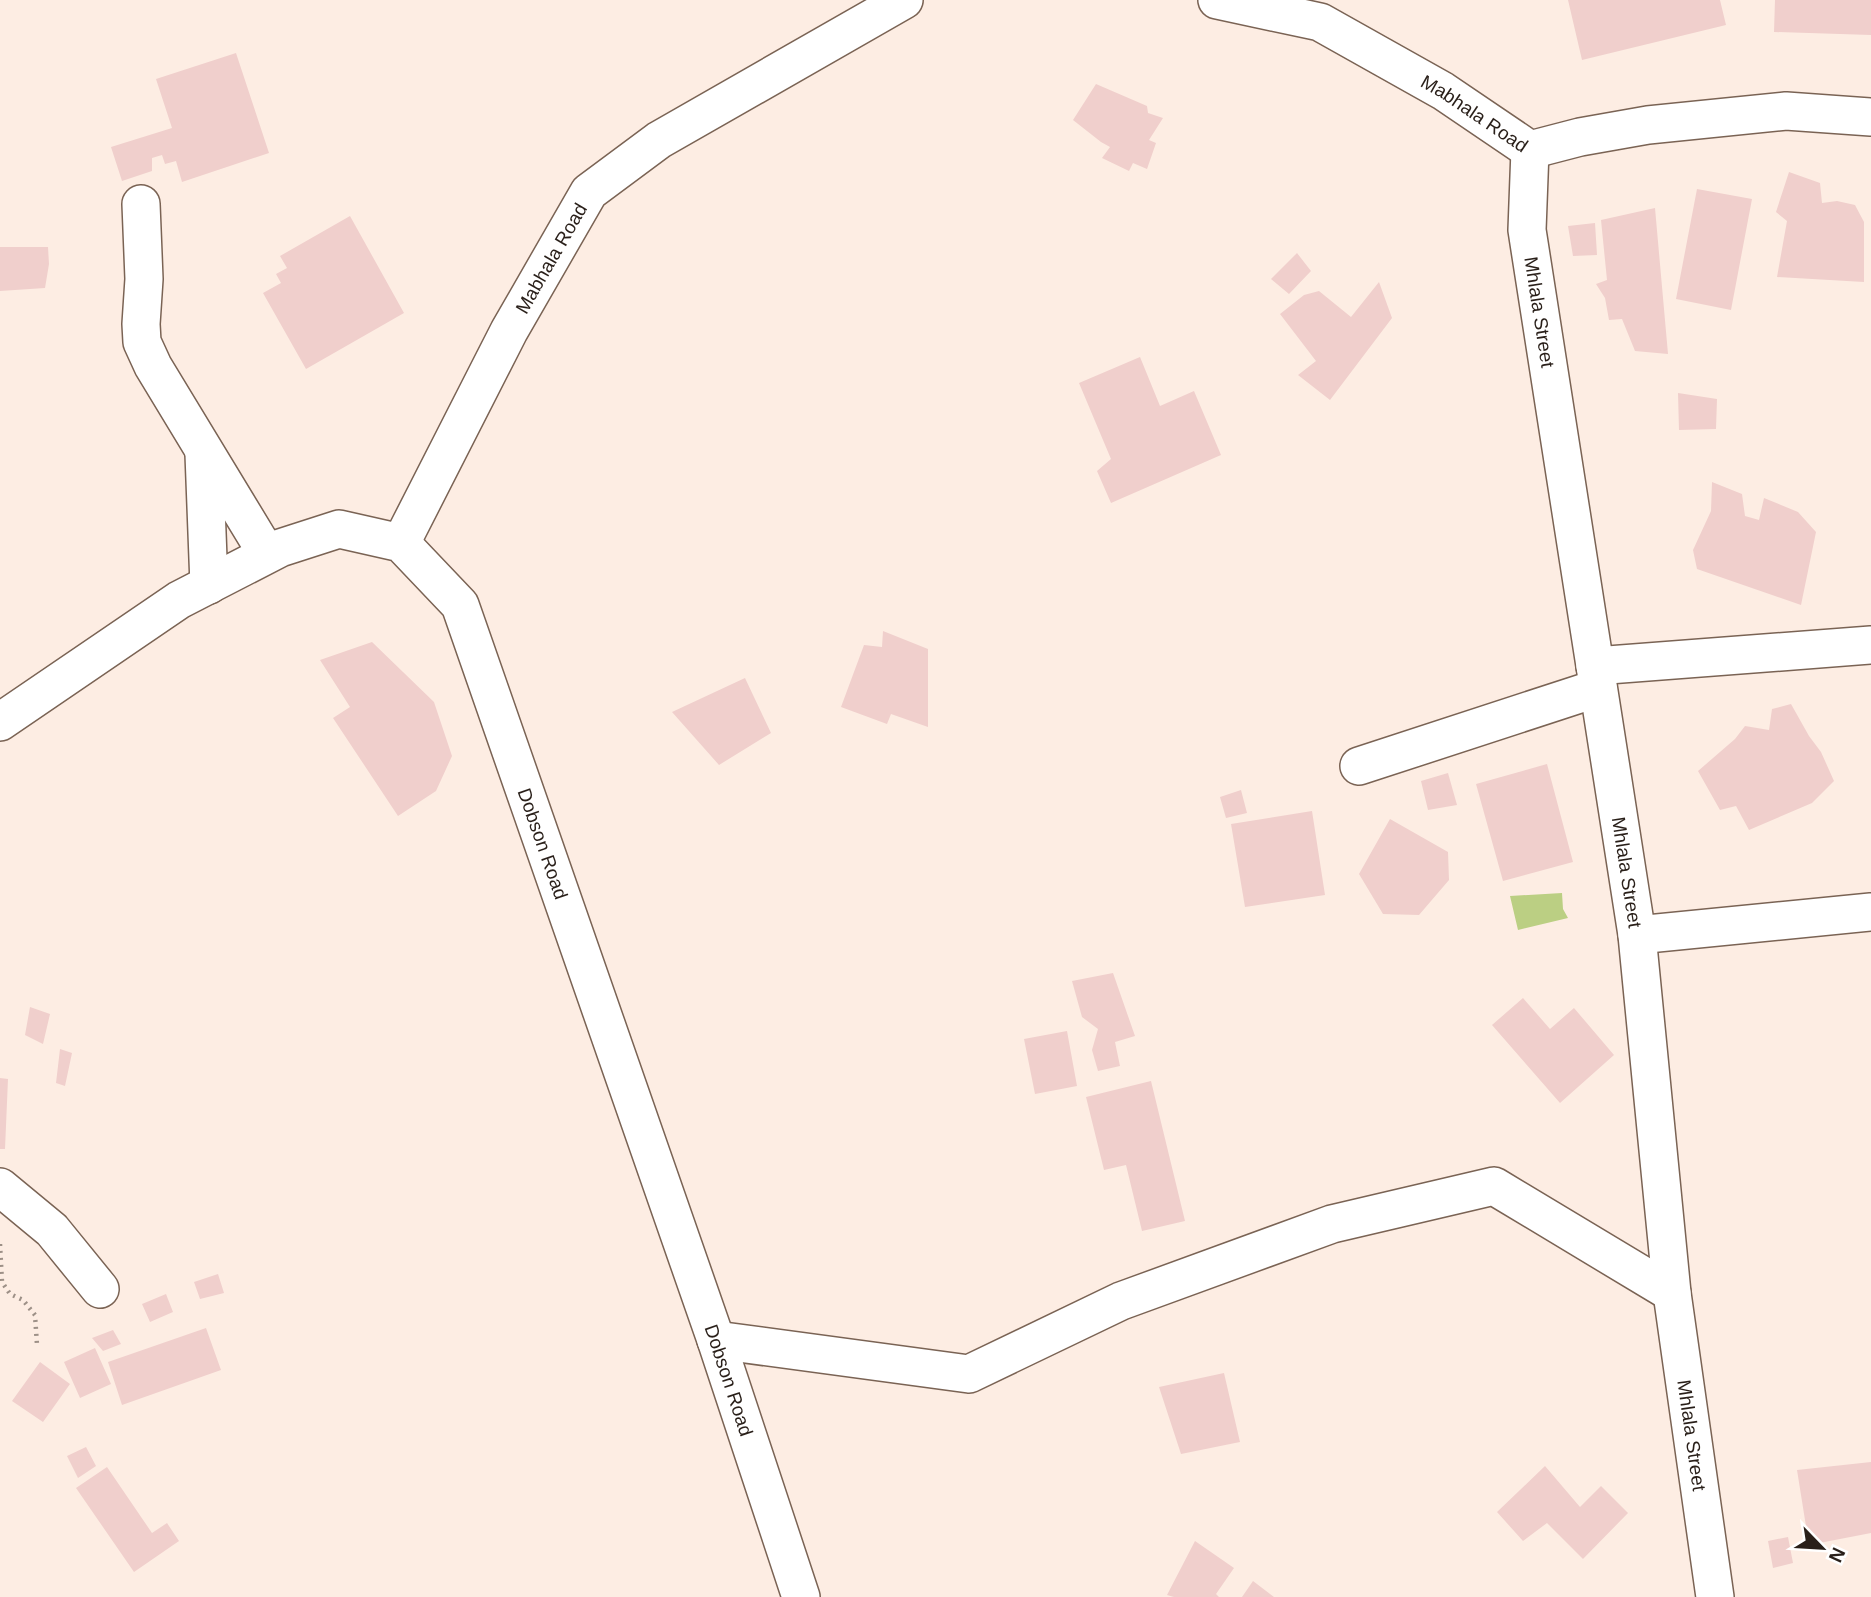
<svg xmlns="http://www.w3.org/2000/svg" width="1871" height="1597" font-family="Helvetica,sans-serif">
	<style>
		.water { fill: #bbcf83 }
		.building { fill: #f0cfcc }
		.lines { fill: none; stroke-linecap: round; stroke-linejoin: round }
		.minor-casing { stroke: #7a6354; stroke-width: 40 }
		.path { stroke: #9d9087; stroke-width: 4.5; stroke-dasharray: 2 5; stroke-linecap: butt }
		.minor { stroke: #fff; stroke-width: 37 }
		.labels { text-anchor: middle; stroke-width: 5; stroke-linejoin: round; paint-order: stroke }
		.street-label { font-size: 19px; fill: #291f19; stroke: #fff }
	</style>
	<rect width="100%" height="100%" fill="#fdede3"/>
	<path class="water" d="M 1562,893 L 1563,909 L 1568,918 L 1518,930 L 1510,896 Z"/>
	<path class="building" d="M 1568,0 L 1720,0 L 1726,25 L 1582,60 Z
		M 1775,0 L 1871,0 L 1871,35 L 1774,32 Z
		M 236,53 L 269,153 L 182,182 L 176,161 L 165,164 L 162,155 L 152,158 L 152,171 L 122,181 L 111,147 L 172,128 L 156,79 Z
		M 1096,84 L 1147,106 L 1148,113 L 1163,118 L 1149,140 L 1156,143 L 1147,169 L 1133,163 L 1129,171 L 1102,158 L 1110,147 L 1101,142 L 1073,120 Z
		M 1789,172 L 1820,183 L 1822,203 L 1837,201 L 1855,205 L 1864,222 L 1864,282 L 1777,277 L 1787,221 L 1776,212 Z
		M 1697,189 L 1752,199 L 1731,310 L 1676,299 Z
		M 1655,208 L 1668,354 L 1635,351 L 1622,319 L 1609,320 L 1605,298 L 1596,284 L 1607,280 L 1601,220 Z
		M 350,216 L 404,313 L 306,369 L 263,293 L 281,283 L 276,274 L 287,268 L 280,256 Z
		M 1595,223 L 1597,255 L 1573,256 L 1568,226 Z
		M 0,247 L 48,247 L 49,264 L 45,288 L 0,291 Z
		M 1297,253 L 1311,271 L 1289,294 L 1271,279 Z
		M 1379,282 L 1392,318 L 1330,400 L 1298,375 L 1316,361 L 1280,314 L 1304,295 L 1319,291 L 1351,317 Z
		M 1140,357 L 1160,406 L 1194,391 L 1221,455 L 1111,503 L 1097,471 L 1111,459 L 1079,383 Z
		M 1678,393 L 1717,399 L 1716,429 L 1679,430 Z
		M 1712,482 L 1742,494 L 1745,516 L 1759,520 L 1764,498 L 1798,512 L 1816,532 L 1801,605 L 1697,569 L 1693,550 L 1711,511 Z
		M 883,631 L 928,649 L 928,727 L 891,714 L 887,724 L 841,707 L 864,645 L 882,647 Z
		M 372,642 L 434,702 L 452,756 L 436,791 L 398,816 L 333,718 L 350,707 L 320,660 Z
		M 745,678 L 771,733 L 719,765 L 672,712 Z
		M 1791,704 L 1809,736 L 1821,752 L 1834,781 L 1812,803 L 1749,830 L 1736,806 L 1720,810 L 1698,771 L 1735,739 L 1745,726 L 1769,730 L 1772,709 Z
		M 1547,764 L 1573,862 L 1503,881 L 1476,784 Z
		M 1448,773 L 1457,805 L 1428,810 L 1421,781 Z
		M 1241,790 L 1247,813 L 1226,818 L 1220,797 Z
		M 1312,811 L 1325,895 L 1245,907 L 1231,824 Z
		M 1390,819 L 1448,852 L 1449,880 L 1419,915 L 1383,914 L 1359,874 Z
		M 1113,973 L 1135,1036 L 1115,1042 L 1120,1066 L 1098,1071 L 1092,1050 L 1098,1029 L 1082,1017 L 1072,981 Z
		M 1523,998 L 1550,1029 L 1574,1008 L 1614,1055 L 1560,1103 L 1492,1025 Z
		M 30,1007 L 50,1014 L 43,1044 L 25,1035 Z
		M 1067,1031 L 1077,1086 L 1035,1094 L 1024,1039 Z
		M 60,1049 L 72,1053 L 65,1086 L 56,1083 Z
		M 0,1078 L 8,1079 L 5,1149 L 0,1149 Z
		M 1151,1081 L 1185,1221 L 1142,1231 L 1126,1165 L 1104,1170 L 1086,1097 Z
		M 218,1274 L 224,1293 L 200,1299 L 194,1282 Z
		M 166,1294 L 173,1312 L 150,1322 L 142,1304 Z
		M 206,1328 L 221,1370 L 122,1405 L 108,1362 Z
		M 113,1330 L 121,1344 L 103,1351 L 92,1338 Z
		M 95,1348 L 111,1384 L 80,1398 L 64,1362 Z
		M 40,1362 L 70,1384 L 43,1422 L 12,1401 Z
		M 1224,1373 L 1240,1442 L 1181,1454 L 1159,1387 Z
		M 86,1447 L 96,1466 L 78,1478 L 67,1456 Z
		M 1871,1462 L 1871,1533 L 1809,1545 L 1797,1470 Z
		M 1545,1466 L 1580,1507 L 1601,1486 L 1628,1513 L 1583,1559 L 1547,1523 L 1523,1541 L 1497,1512 Z
		M 107,1467 L 152,1533 L 167,1523 L 179,1541 L 134,1572 L 76,1488 Z
		M 1788,1537 L 1793,1563 L 1773,1568 L 1768,1541 Z
		M 1195,1541 L 1234,1568 L 1216,1594 L 1219,1597 L 1174,1597 L 1167,1595 Z
		M 1253,1581 L 1274,1597 L 1242,1597 Z"/>
	<g class="lines">
		<g class="minor-casing">
			<g id="minor">
				<path id="s1" d="M 1217,0 L 1320,22 L 1443,91 L 1530,150 L 1580,137 L 1648,125 L 1786,111 L 1871,117"/>
				<path id="s2" d="M 1530,150 L 1527,230 L 1637,935 L 1672,1293 L 1715,1597"/>
				<path d="M 141,204 L 144,279 L 141,324 L 142,342 L 153,366 L 267,554"/>
				<path d="M 204,454 L 209,585"/>
				<path id="s3" d="M 401,543 L 509,331 L 589,192 L 659,140 L 904,0"/>
				<path d="M 1595,666 L 1871,645"/>
				<path id="s4" d="M 0,722 L 179,600 L 280,548 L 339,529 L 401,543 L 460,605 L 716,1340 L 801,1597"/>
				<path d="M 1359,766 L 1598,688"/>
				<path d="M 1637,935 L 1871,912"/>
				<path d="M 0,1187 L 52,1230 L 100,1289"/>
				<path d="M 716,1340 L 969,1374 L 1121,1301 L 1332,1224 L 1494,1186 L 1672,1293"/>
			</g>
		</g>
		<path class="path" d="M 0,1244 L 2,1282 L 10,1294 L 23,1300 L 35,1315 L 37,1345"/>
		<use href="#minor" class="minor"/>
	</g>
	<g class="labels">
		<g class="street-label">
			<text dy="7" stroke="none"><textPath href="#s1" startOffset="285">Mabhala Road</textPath></text>
			<text dy="7" stroke="none"><textPath href="#s3" startOffset="322">Mabhala Road</textPath></text>
			<text dy="7" stroke="none"><textPath href="#s2" startOffset="163">Mhlala Street</textPath></text>
			<text dy="7" stroke="none"><textPath href="#s4" startOffset="794">Dobson Road</textPath></text>
			<text dy="7" stroke="none"><textPath href="#s2" startOffset="730">Mhlala Street</textPath></text>
			<text dy="7" stroke="none"><textPath href="#s4" startOffset="1362">Dobson Road</textPath></text>
			<text dy="7" stroke="none"><textPath href="#s2" startOffset="1297">Mhlala Street</textPath></text>
		</g>
	</g>
	<g transform="translate(1822 1548) rotate(115)" stroke="#ffffff" stroke-width="5" paint-order="stroke">
	<path d="M0-5L12 26L0 18L-12 26Z" fill="#291f19"/>
	<text y="-10" font-size="19" font-weight="bold" text-anchor="middle" fill="#291f19">N</text>
	</g>
</svg>
